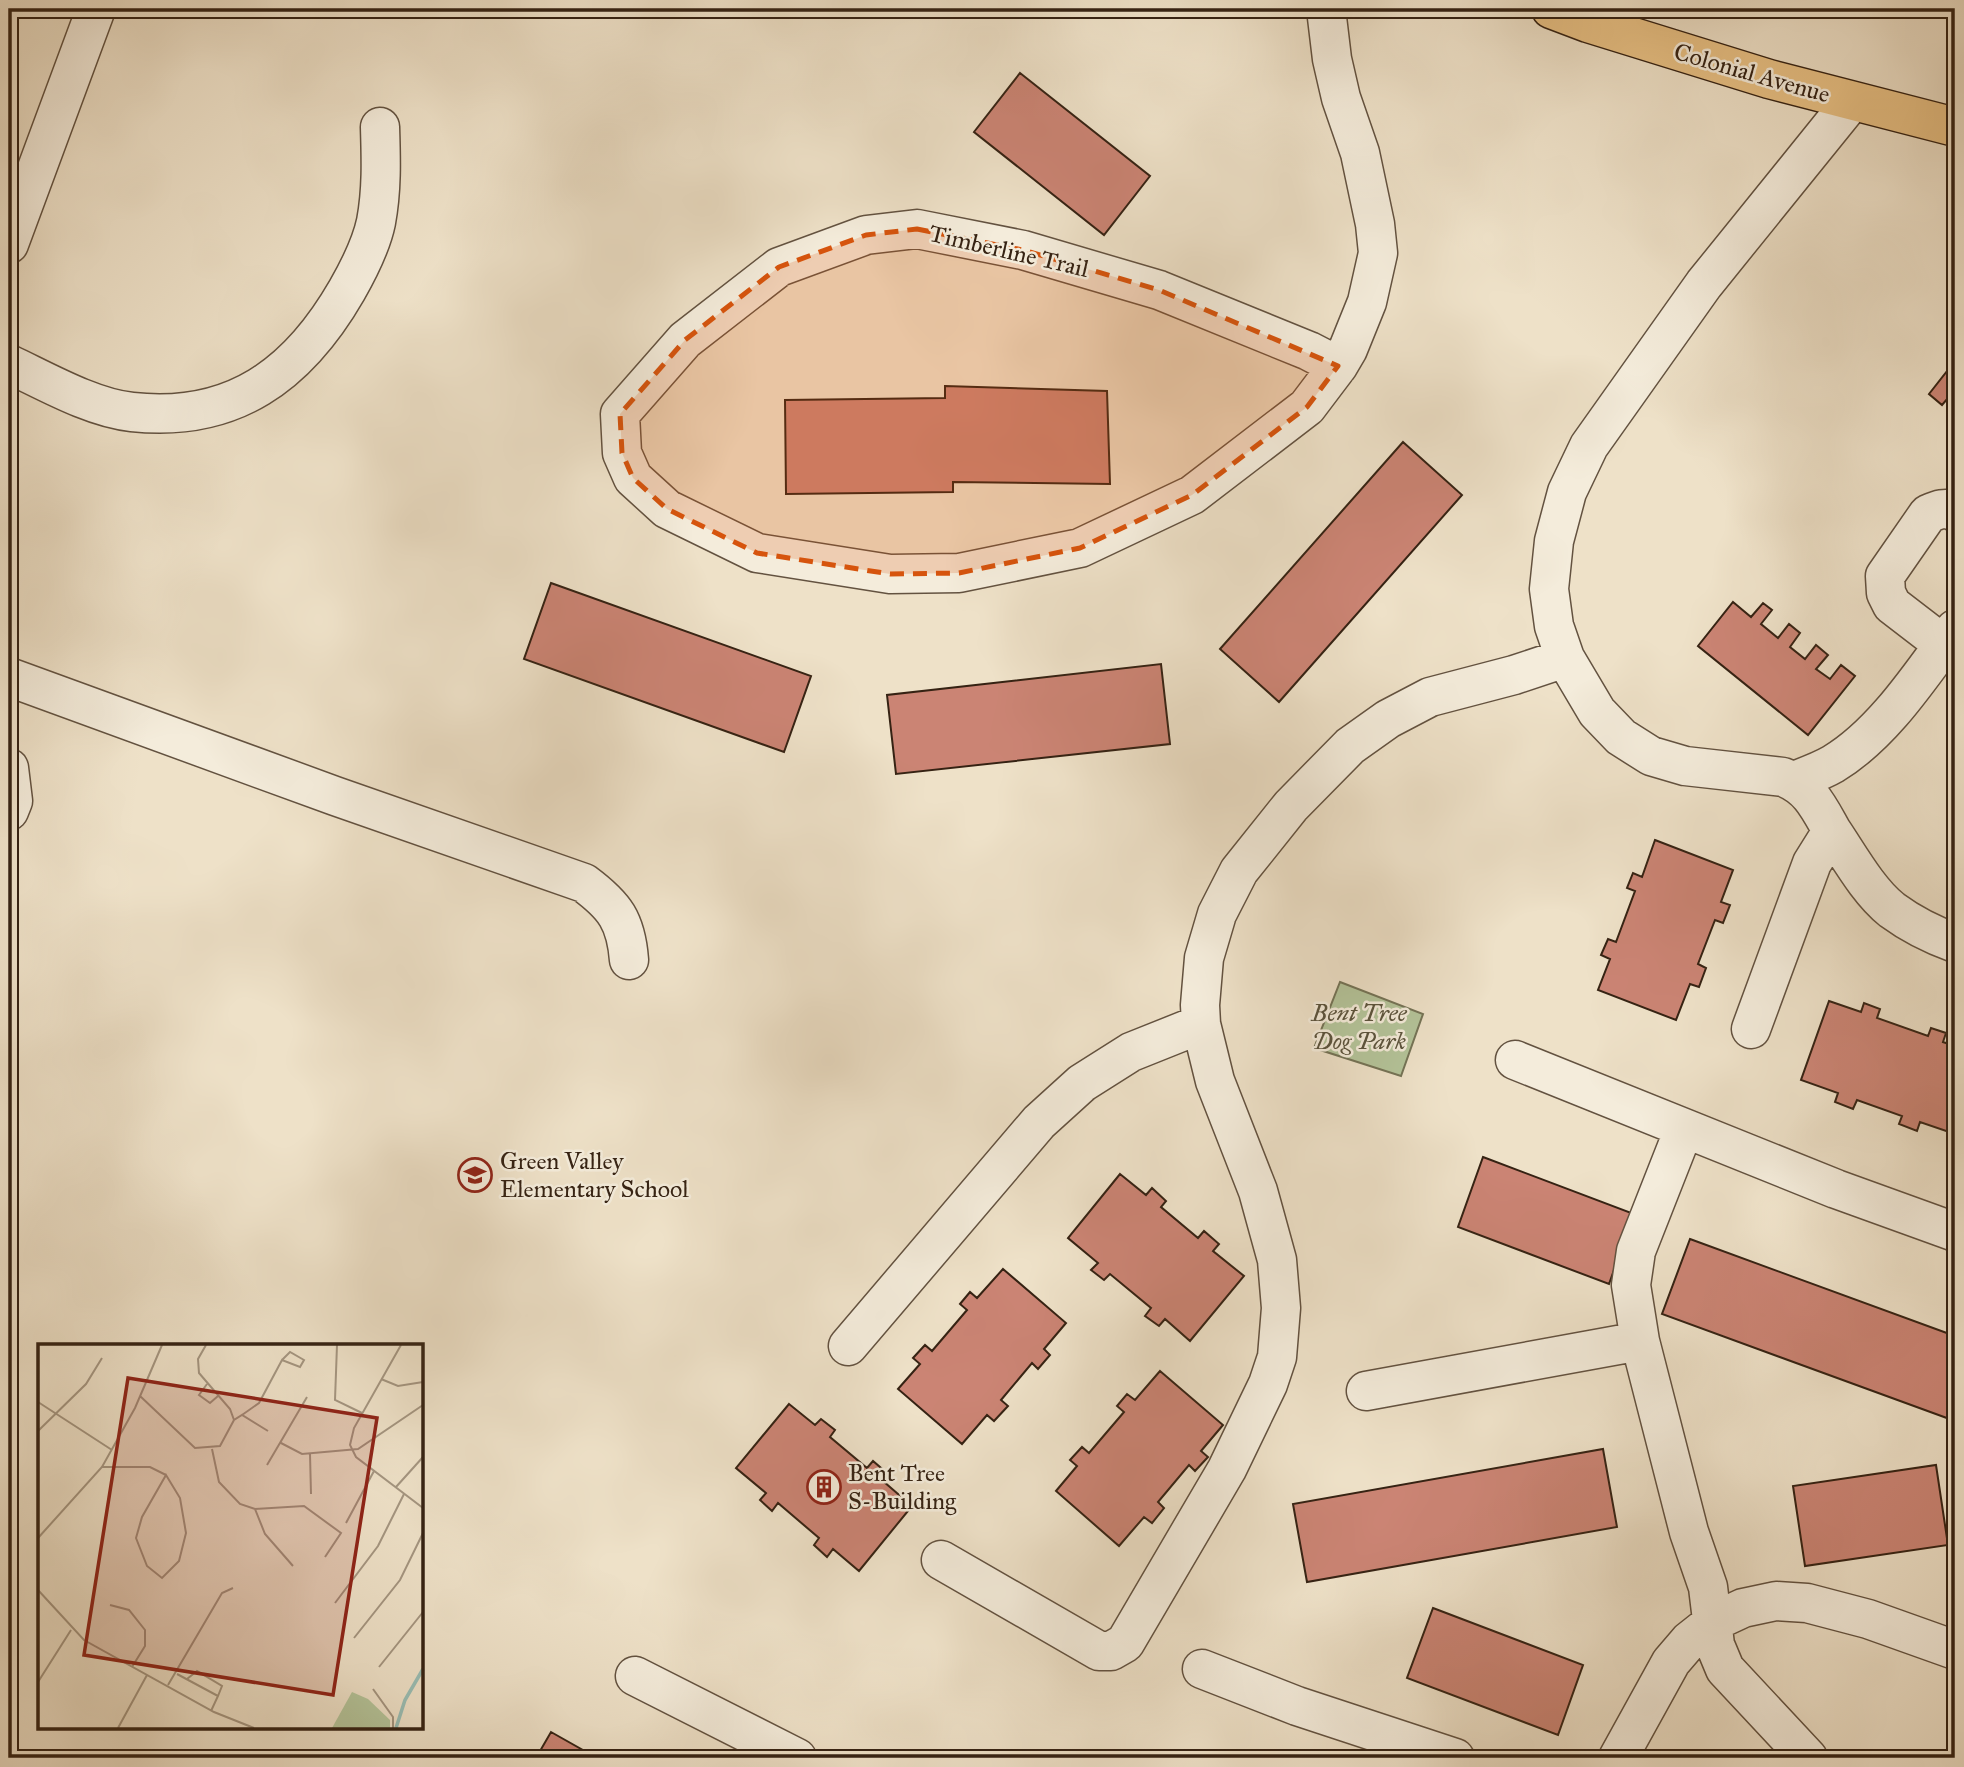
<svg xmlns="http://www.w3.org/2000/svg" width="1964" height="1767" font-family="'IM FELL Great Primer',serif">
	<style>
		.green { fill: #b4c49a; stroke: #747356; stroke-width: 2 }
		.building { fill: #cb8474; stroke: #352213; stroke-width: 2 }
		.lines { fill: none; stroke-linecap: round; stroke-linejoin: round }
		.minor-casing { stroke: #635240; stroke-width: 41 }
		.major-casing { stroke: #352213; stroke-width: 41 }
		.minor { stroke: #f4ecdb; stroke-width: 38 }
		.major { stroke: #e7c084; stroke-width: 38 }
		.marked { fill: #d6540d; fill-opacity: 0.2; stroke: #d6540d; stroke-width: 5; stroke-dasharray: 14 9; stroke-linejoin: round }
		.labels { text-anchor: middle; stroke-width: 5; stroke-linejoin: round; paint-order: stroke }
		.street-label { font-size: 24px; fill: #352213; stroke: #f4ecdb }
		.park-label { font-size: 24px; font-style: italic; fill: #5b533c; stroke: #f4ecdb }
		.poi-label { font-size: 24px; fill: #352213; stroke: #f4ecdb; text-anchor: start }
		.inset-river { fill: none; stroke: #99beb5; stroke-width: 3.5 }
		.inset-road { fill: none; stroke: #a49580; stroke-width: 2 }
		.view { fill: #8f2418; fill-opacity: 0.15; stroke: #8f2418; stroke-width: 3.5 }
		.inset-edge { fill: none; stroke: #352213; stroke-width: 3.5 }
	</style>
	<rect width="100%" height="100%" fill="#eee1c8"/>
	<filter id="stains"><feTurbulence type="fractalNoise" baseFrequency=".00286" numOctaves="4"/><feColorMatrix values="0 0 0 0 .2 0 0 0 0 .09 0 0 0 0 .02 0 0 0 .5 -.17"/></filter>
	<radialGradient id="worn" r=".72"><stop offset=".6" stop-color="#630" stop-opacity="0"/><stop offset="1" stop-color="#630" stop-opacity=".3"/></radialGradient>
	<path class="green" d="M 1340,982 L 1423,1014 L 1401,1076 L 1314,1048 Z"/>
	<path class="building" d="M 1020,73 L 1150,176 L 1104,235 L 974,132 Z
		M 1955,361 L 1955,392 L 1954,391 L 1942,405 L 1929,394 Z
		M 945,386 L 1107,391 L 1110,484 L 953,482 L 953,492 L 786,494 L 785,400 L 945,398 Z
		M 1403,442 L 1462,495 L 1279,702 L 1220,649 Z
		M 551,583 L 811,676 L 784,752 L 524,659 Z
		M 1733,602 L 1751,617 L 1763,603 L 1772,610 L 1761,624 L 1778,638 L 1789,624 L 1800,633 L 1790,647 L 1805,659 L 1816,645 L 1828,655 L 1816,669 L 1830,679 L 1841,665 L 1855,676 L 1808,735 L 1698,646 Z
		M 1161,664 L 1170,744 L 896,774 L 887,695 Z
		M 1655,840 L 1733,870 L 1721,902 L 1730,905 L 1723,923 L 1715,920 L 1698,964 L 1706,968 L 1699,987 L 1690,984 L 1676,1020 L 1598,990 L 1610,959 L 1601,955 L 1608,939 L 1616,942 L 1635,891 L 1627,888 L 1633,873 L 1642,877 Z
		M 1829,1001 L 1861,1012 L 1864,1003 L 1880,1009 L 1877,1018 L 1928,1036 L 1931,1028 L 1946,1033 L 1943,1042 L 1955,1046 L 1955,1124 L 1952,1133 L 1920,1122 L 1917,1131 L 1899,1124 L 1902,1116 L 1857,1100 L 1853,1109 L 1835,1102 L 1838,1093 L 1801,1080 Z
		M 1483,1157 L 1634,1214 L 1609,1284 L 1458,1227 Z
		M 1120,1174 L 1146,1195 L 1152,1188 L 1166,1201 L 1161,1207 L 1198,1238 L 1204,1231 L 1219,1244 L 1213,1251 L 1244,1276 L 1190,1341 L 1165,1319 L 1159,1326 L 1145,1316 L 1151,1308 L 1110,1274 L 1104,1280 L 1091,1270 L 1098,1263 L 1068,1238 Z
		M 1690,1239 L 1955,1336 L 1955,1421 L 1662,1314 Z
		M 1003,1269 L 1066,1323 L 1044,1349 L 1050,1355 L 1038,1369 L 1032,1363 L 1001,1400 L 1008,1406 L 994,1421 L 987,1415 L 962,1444 L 898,1389 L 920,1364 L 913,1358 L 925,1345 L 932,1351 L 967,1310 L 960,1304 L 970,1292 L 977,1298 Z
		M 1160,1371 L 1223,1425 L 1201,1451 L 1208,1457 L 1195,1471 L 1189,1465 L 1158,1502 L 1164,1508 L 1152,1523 L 1144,1517 L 1119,1546 L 1056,1491 L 1077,1466 L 1070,1460 L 1082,1447 L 1089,1453 L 1124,1412 L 1117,1406 L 1127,1394 L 1135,1400 Z
		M 789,1404 L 815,1425 L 821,1419 L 835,1430 L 830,1437 L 867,1468 L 873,1461 L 888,1474 L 883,1481 L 912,1506 L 859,1571 L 833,1549 L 827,1557 L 814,1545 L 819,1538 L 778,1503 L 772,1511 L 760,1500 L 766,1493 L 736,1468 Z
		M 1603,1449 L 1617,1527 L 1307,1582 L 1293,1504 Z
		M 1936,1465 L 1948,1545 L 1805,1566 L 1793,1486 Z
		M 1433,1608 L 1583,1665 L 1558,1735 L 1407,1678 Z
		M 551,1732 L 597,1758 L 536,1758 Z"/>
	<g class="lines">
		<g class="minor-casing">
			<path id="minor" d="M 1326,9 L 1332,59 L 1341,98 L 1360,153 L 1375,224 L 1378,253 L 1367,302 L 1348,349 L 1338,366
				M 917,229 L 1023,250 L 1159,290 L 1309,351 L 1338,366 L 1307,407 L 1192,495 L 1080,548 L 959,573 L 890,574 L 757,553 L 667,509 L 633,478 L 622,453 L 620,414 L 685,340 L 779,267 L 866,235 Z
				M 9,244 L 96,9
				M 9,364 C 45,381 92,408 132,412 C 233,423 298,375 347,290 C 359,269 371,246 376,222 C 382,190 381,159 380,127
				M 1944,645 L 1892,605 L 1886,593 L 1885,576 L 1928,514 C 1937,510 1947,506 1955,512
				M 9,677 L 335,796 L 584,883 C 615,906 626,921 629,960
				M 9,768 L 13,801 L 9,811
				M 1794,781 C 1807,776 1821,771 1833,764 C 1883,734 1921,675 1955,629
				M 1832,831 C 1849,856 1868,891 1892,910 C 1911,924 1933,935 1955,943
				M 1751,1029 L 1812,863 L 1832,831 C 1819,808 1810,787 1783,777 L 1685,766 L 1651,756 L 1621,737 L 1597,712 L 1565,658 L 1554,626 L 1549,589 L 1554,541 L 1567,492 L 1589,446 L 1704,284 L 1851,102
				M 1515,1060 L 1836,1189 L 1955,1232
				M 1684,1129 L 1636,1251 L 1631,1285 L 1640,1341 L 1689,1532 L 1708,1587 L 1715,1645 L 1725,1669 L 1808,1758
				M 848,1346 L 1039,1122 L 1082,1083 L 1131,1052 L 1201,1024
				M 1366,1391 L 1640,1341
				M 941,1560 L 1099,1651 L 1111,1651 L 1125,1643 L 1227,1469 L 1268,1384 L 1277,1357 L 1281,1308 L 1277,1260 L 1258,1191 L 1215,1081 L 1201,1024 L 1200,1005 L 1204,958 L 1217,914 L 1239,871 L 1291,806 L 1350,746 L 1388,719 L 1430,697 L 1514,675 L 1565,658
				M 1202,1669 L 1297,1706 L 1455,1758
				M 635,1676 L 797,1758
				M 1618,1758 L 1671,1662 L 1689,1641 L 1713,1622 L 1743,1608 L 1776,1601 L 1807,1603 L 1868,1619 L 1955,1650"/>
		</g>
		<g class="major-casing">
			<path id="major" d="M 1551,9 L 1588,23 L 1769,79 L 1955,127"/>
		</g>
		<use href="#minor" class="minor"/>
		<use href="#major" class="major"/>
	</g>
	<path class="marked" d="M 917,229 L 1023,250 L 1159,290 L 1338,366 L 1307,407 L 1192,495 L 1080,548 L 959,573 L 890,574 L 757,553 L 667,509 L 633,478 L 622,453 L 620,414 L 685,340 L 779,267 L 866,235 Z"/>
	<defs>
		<g id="school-ring" transform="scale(1.75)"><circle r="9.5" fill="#f4ecdb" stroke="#8f2418" stroke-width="1.5"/><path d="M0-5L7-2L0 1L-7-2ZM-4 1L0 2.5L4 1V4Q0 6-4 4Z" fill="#8f2418"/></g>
		<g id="building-ring" transform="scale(1.75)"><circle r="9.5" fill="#f4ecdb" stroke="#8f2418" stroke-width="1.5"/><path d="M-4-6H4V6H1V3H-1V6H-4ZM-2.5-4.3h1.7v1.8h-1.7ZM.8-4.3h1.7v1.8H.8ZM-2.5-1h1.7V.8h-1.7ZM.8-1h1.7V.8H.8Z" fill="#8f2418"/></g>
	</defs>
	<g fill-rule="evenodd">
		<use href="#school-ring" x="475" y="1175"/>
		<use href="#building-ring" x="824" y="1487"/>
	</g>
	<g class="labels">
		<g class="street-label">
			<text transform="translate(1752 73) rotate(16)" y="8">Colonial Avenue</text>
			<text transform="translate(1009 251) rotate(13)" y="8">Timberline Trail</text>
		</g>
		<g class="park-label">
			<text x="1359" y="1021">Bent Tree<tspan x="1359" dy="28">Dog Park</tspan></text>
		</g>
		<g class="poi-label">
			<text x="500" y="1169">Green Valley<tspan x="500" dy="28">Elementary School</tspan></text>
			<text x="848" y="1481">Bent Tree<tspan x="848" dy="28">S-Building</tspan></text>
		</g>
	</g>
	<g transform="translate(38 1344)">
		<rect width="385" height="385" fill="#eee1c8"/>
		<path d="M 314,348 L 330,355 L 352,376 L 352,384 L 294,384 Z" fill="#b4c49a"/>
		<path class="inset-river" d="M 358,384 L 367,356 L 385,325"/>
		<path class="inset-road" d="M 168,1 L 160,15 L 161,29 L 192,65 L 196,76M 299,1 L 297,56 L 324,69M 363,1 L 316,84 L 312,101 L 318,113 L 385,164M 343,35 L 360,42 L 385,38M 169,40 L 161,51 L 172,59 L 180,52M 102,52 L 157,104 L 182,102 L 196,76 L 204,71 L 230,87M 0,58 L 74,106M 204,71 L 221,59 L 244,16 L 262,23 L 266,16 L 252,8 L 244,16M 0,87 L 48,40 L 64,14M 243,99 L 264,110 L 320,105 L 385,61M 174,105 L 181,138 L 202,160 L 217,165 L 266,162 L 303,189 L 287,213M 272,110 L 273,150M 229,121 L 269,53M 64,123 L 112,123 L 128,131M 128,131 L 142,154 L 148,189 L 141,217 L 124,234 L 109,222 L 98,194 L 104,173 ZM 358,143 L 385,113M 217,165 L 227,190 L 255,222M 308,179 L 336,127M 0,194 L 64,123 L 97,64 L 124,1M 0,246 L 46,296 L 176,368 L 216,384M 297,259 L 340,202 L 366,150M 72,261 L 91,266 L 107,286 L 107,302 L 94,323M 316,294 L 362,236 L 385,189M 341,323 L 385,268M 139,330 L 180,352 L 173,367M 149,335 L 159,327 L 184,342 L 180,352M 0,338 L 33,286M 130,341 L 184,249 L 195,244M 335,345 L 355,373 L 355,384M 80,384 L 109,331"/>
		<path class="view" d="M 90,34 L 339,74 L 295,351 L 46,311 Z"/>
		<rect width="385" height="385" class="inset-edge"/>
	</g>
	<rect width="1964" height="1767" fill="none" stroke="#eee1c8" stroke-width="35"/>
	<rect x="10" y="10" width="1943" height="1746" fill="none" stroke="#352213" stroke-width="3.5"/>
	<rect x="18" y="18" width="1929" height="1732" fill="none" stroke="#352213" stroke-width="2"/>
	<rect width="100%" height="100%" filter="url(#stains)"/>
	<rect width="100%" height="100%" fill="url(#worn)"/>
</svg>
